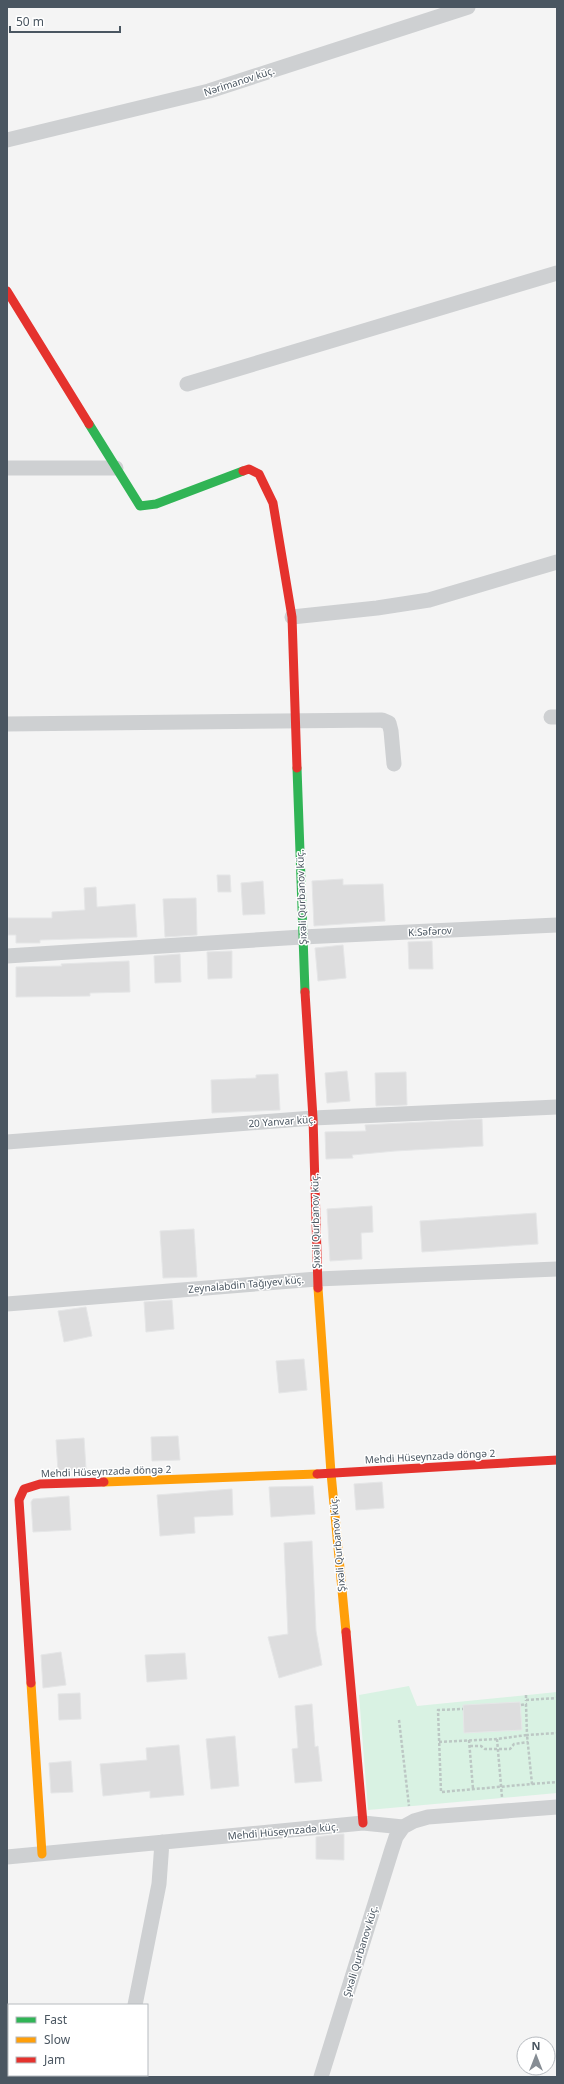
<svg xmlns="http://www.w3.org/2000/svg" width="564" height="2084" font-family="'Noto Sans',sans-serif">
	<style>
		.green { fill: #d9f2e3 }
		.building { fill: #ddddde; stroke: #e5e6e7 }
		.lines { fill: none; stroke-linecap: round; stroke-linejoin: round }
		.path { stroke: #bcc7c4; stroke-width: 2.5; stroke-dasharray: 3 2; stroke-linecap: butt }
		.street { stroke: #ced0d2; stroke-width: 15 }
		.fast { stroke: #30b455; stroke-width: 9 }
		.slow { stroke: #ff9f0a; stroke-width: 9 }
		.jam { stroke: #e5322d; stroke-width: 9 }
		.labels { text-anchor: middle; stroke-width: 3; stroke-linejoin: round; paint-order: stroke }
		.street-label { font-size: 10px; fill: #4a5661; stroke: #fff }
	</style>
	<rect width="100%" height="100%" fill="#f4f4f4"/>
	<path class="green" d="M 409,1686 L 417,1706 L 557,1692 L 557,1793 L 368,1810 L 359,1695 Z"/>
	<path class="building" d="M 217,875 L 230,875 L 231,892 L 218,892 Z
		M 343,879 L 343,885 L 383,884 L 385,921 L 314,926 L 312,881 Z
		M 263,881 L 265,914 L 243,915 L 241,883 Z
		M 96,887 L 97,907 L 135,904 L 137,937 L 40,940 L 40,943 L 16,943 L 16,935 L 8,935 L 8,918 L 52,918 L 52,912 L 85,910 L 84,888 Z
		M 196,898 L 197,935 L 165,937 L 163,899 Z
		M 432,941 L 433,969 L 409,969 L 408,942 Z
		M 343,945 L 346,978 L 318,981 L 315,948 Z
		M 232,951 L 232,978 L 208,979 L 207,952 Z
		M 180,954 L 181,982 L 155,983 L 154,956 Z
		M 129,961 L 130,992 L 90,993 L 90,996 L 16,997 L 16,967 L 62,966 L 61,964 Z
		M 347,1071 L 350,1101 L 327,1103 L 325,1073 Z
		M 406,1072 L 407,1105 L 376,1106 L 375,1073 Z
		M 278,1074 L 280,1110 L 212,1113 L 211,1080 L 256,1078 L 256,1075 Z
		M 482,1119 L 483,1146 L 395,1151 L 352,1155 L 353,1158 L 326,1159 L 325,1132 L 366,1131 L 365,1125 Z
		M 372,1206 L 373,1232 L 361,1233 L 362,1259 L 330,1261 L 327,1209 Z
		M 536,1213 L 538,1244 L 422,1252 L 420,1221 Z
		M 194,1229 L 197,1277 L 163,1278 L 160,1231 Z
		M 172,1300 L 174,1329 L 146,1332 L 144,1302 Z
		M 86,1307 L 92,1336 L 64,1342 L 58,1311 Z
		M 304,1359 L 307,1390 L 279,1393 L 276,1361 Z
		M 178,1436 L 180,1460 L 152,1461 L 151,1437 Z
		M 84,1438 L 86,1469 L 58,1471 L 56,1440 Z
		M 382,1482 L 384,1508 L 356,1510 L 354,1484 Z
		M 313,1486 L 315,1514 L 271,1517 L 269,1487 Z
		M 232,1489 L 233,1515 L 194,1517 L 195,1533 L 160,1536 L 157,1495 Z
		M 69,1496 L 71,1530 L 33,1532 L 31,1502 L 33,1499 Z
		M 312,1541 L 316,1631 L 322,1665 L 279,1678 L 268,1637 L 288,1634 L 284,1543 Z
		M 61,1652 L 66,1685 L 43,1688 L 41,1655 Z
		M 185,1653 L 187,1679 L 147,1682 L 145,1655 Z
		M 80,1693 L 81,1719 L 59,1720 L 58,1694 Z
		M 520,1702 L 522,1730 L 464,1733 L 463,1705 Z
		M 312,1704 L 315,1747 L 318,1746 L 322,1781 L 295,1783 L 292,1749 L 298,1748 L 295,1706 Z
		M 235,1736 L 239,1786 L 211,1789 L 206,1739 Z
		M 179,1745 L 184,1795 L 150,1798 L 150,1791 L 103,1796 L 100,1764 L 147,1760 L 146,1748 Z
		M 71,1761 L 73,1792 L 51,1793 L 49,1763 Z
		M 340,1834 L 344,1834 L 344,1860 L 316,1859 L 316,1837 Z"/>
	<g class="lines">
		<path class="path" d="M 526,1695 L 526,1701
			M 526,1700 L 557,1698
			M 521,1705 L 526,1704 L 527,1735 L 557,1733
			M 399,1720 L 409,1806
			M 497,1739 L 502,1797
			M 469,1740 L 473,1789
			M 439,1742 L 497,1739 L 527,1735 L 532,1784 L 441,1792 L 438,1710 L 463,1709
			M 470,1746 L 481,1746 L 485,1749 L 510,1749 L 514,1744 L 528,1742
			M 532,1784 L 557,1782"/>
		<path class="street" d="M 7,140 L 209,91 L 468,7
			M 187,384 L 557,273
			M 7,468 L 116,468
			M 292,617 L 377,608 L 429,600 L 557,562
			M 551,717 L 557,717
			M 7,724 L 382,720 L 389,723 L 391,731 L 394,764
			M 7,956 L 302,937 L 557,925
			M 7,1142 L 313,1118 L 557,1107
			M 7,1304 L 317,1279 L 557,1269
			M 7,1857 L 363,1823 L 403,1827 L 414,1821 L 428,1817 L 557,1807
			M 135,2005 L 159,1884 L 162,1842
			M 7,2031 L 9,2049
			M 12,2075 L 12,2077
			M 321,2077 L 392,1849 L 396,1837 L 403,1827"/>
		<path class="fast" d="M 89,424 L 140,506 L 156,504 L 243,471
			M 297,768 L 305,992"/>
		<path class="slow" d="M 318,1288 L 331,1473 L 346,1632
			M 104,1482 L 317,1474
			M 31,1683 L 42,1854"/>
		<path class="jam" d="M 7,291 L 89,424
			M 243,471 L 249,469 L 259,474 L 273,503 L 292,617 L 297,768
			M 305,992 L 313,1118 L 318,1288
			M 317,1474 L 557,1460
			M 346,1632 L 363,1823
			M 31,1683 L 19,1500 L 24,1489 L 40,1484 L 104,1482"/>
	</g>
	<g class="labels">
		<g class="street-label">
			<text transform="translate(239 81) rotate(-18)" y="4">Nərimanov küç.</text>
			<text transform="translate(301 897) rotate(-92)" y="4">Şıxəli Qurbanov küç.</text>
			<text transform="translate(430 931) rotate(-3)" y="4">K.Səfərov</text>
			<text transform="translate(282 1121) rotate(-4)" y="4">20 Yanvar küç.</text>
			<text transform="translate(315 1221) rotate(-91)" y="4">Şıxəli Qurbanov küç.</text>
			<text transform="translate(246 1284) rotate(-5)" y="4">Zeynalabdin Tağıyev küç.</text>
			<text transform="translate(430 1456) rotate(-3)" y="4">Mehdi Hüseynzadə döngə 2</text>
			<text transform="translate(106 1471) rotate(-2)" y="4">Mehdi Hüseynzadə döngə 2</text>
			<text transform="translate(337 1544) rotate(-95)" y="4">Şıxəli Qurbanov küç.</text>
			<text transform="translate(283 1831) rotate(-5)" y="4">Mehdi Hüseynzadə küç.</text>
			<text transform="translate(360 1951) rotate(-73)" y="4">Şıxəli Qurbanov küç.</text>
		</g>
	</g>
	<rect width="564" height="2084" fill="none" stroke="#4a5661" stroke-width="16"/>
	<rect x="8" y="2004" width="140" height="72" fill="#ffffff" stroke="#b7bbc0"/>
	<rect x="16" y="2017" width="20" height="6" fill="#30b455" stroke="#b7bbc0"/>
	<text x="44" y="2024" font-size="12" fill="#4a5661">Fast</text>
	<rect x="16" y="2037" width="20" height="6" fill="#ff9f0a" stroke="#b7bbc0"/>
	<text x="44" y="2044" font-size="12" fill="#4a5661">Slow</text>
	<rect x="16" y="2057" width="20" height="6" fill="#e5322d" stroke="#b7bbc0"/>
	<text x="44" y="2064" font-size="12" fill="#4a5661">Jam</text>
	<g transform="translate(536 2056)"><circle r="19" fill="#ffffff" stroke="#b7bbc0"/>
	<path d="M0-3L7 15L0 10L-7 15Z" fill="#868d94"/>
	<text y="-6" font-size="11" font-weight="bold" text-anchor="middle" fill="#4a5661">N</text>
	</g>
	<path d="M10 26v6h110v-6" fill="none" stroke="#4a5661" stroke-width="2"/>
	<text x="16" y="26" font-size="12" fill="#4a5661" stroke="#ffffff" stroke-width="3" paint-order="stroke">50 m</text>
</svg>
